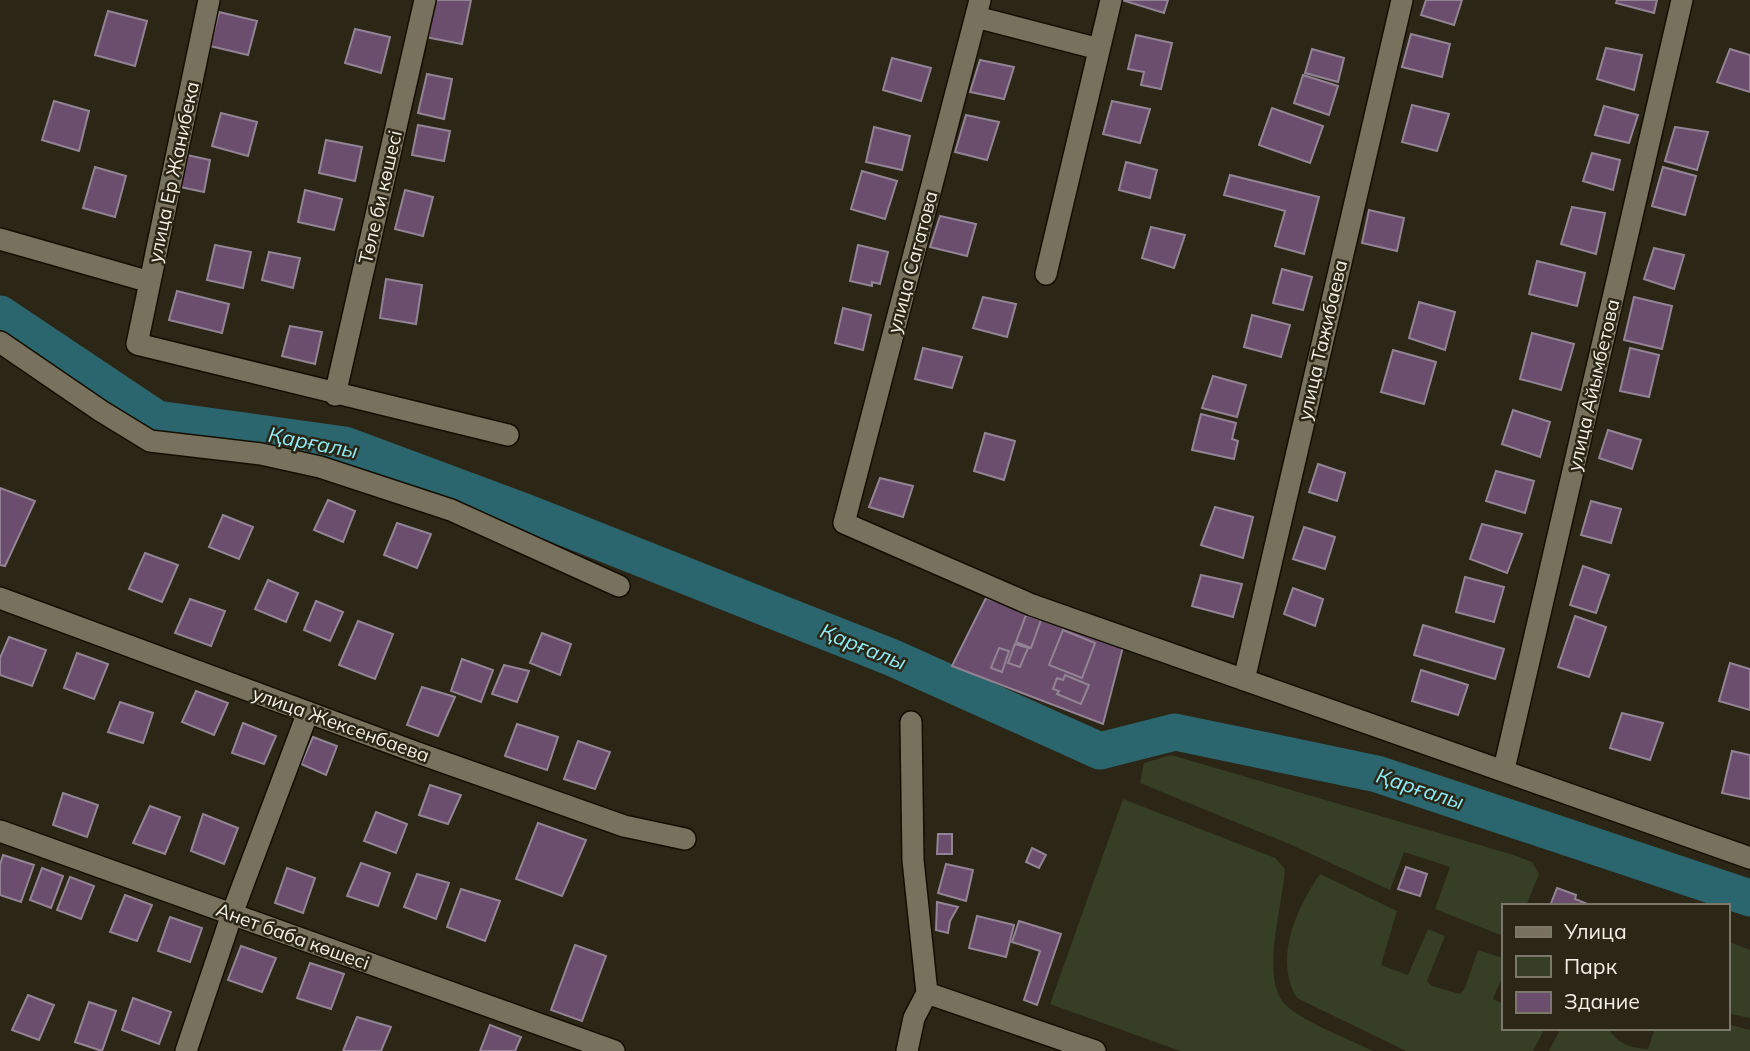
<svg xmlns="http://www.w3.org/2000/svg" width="1750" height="1051" font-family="Mulish,sans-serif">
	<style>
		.green { fill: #363e25 }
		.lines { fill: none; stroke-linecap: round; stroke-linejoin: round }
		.river { stroke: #2b666f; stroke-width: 37 }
		.building { fill: #6b4e6e; stroke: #938495; stroke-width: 2 }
		.street-casing { stroke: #140e01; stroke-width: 24 }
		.street { stroke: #77715d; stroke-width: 21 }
		.labels { text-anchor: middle; stroke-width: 5; stroke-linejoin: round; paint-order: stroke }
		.street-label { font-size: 19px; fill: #f4f1e6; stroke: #2b2615 }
		.water-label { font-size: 21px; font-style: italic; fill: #8eedfb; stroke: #2b2615 }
	</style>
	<rect width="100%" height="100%" fill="#2b2615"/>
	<path class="green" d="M 1171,755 L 1514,855 L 1532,862 L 1539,874 L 1526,906 L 1503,906 L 1503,936 L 1435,909 L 1450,867 L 1404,852 L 1390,890 L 1287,843 L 1140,783 L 1144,763 Z
		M 1123,799 L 1275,858 L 1285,869 C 1283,904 1261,974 1283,1002 C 1296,1019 1353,1041 1373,1051 L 1180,1051 L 1050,1004 Z
		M 1320,874 L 1397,911 L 1381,965 L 1408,975 L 1428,929 L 1445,936 L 1427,981 L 1432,986 L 1460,994 L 1465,988 L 1478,950 L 1503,958 L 1503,975 L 1493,999 L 1503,1004 L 1503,1028 L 1545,1028 L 1533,1051 L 1406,1051 L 1297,998 C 1273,959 1297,907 1320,874 Z
		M 1727,941 L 1750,950 L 1750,1018 L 1727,1013 Z
		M 1727,1024 L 1750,1030 L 1750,1051 L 1549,1051 L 1561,1028 L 1608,1028 C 1618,1044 1630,1048 1648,1049 L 1655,1028 L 1727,1028 Z"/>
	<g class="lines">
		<path class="river" d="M 0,314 L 157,419 L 345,445 L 525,512 L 893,658 L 1100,751 L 1175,732 L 1377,774 L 1750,898"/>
	</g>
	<path class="building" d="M 433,0 L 471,0 L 462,44 L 425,37 Z
		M 1122,0 L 1168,0 L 1164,13 Z
		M 1426,0 L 1462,0 L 1454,25 L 1421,15 Z
		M 1617,0 L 1657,0 L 1654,13 L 1616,3 Z
		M 108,11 L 147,21 L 135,66 L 95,55 Z
		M 219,12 L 257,21 L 248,55 L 210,46 Z
		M 355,29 L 390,37 L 381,73 L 345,63 Z
		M 1411,34 L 1450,44 L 1442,77 L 1402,67 Z
		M 1136,35 L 1172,43 L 1161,89 L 1141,85 L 1144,72 L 1128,69 Z
		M 1606,48 L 1642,55 L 1634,90 L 1597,79 Z
		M 1312,49 L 1344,58 L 1338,82 L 1305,73 Z
		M 1730,49 L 1750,55 L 1750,92 L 1717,82 Z
		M 892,58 L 931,68 L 921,101 L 883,90 Z
		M 980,60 L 1014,67 L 1004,99 L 970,92 Z
		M 427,74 L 452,79 L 444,119 L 418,113 Z
		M 1303,75 L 1338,86 L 1329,115 L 1294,103 Z
		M 54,101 L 89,111 L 79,151 L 42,140 Z
		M 1112,101 L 1150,109 L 1140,143 L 1103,134 Z
		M 1412,105 L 1449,114 L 1437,151 L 1402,142 Z
		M 1604,106 L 1638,115 L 1629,143 L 1595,135 Z
		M 1272,108 L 1323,126 L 1310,163 L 1259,145 Z
		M 221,113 L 257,122 L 248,156 L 212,146 Z
		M 966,115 L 999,122 L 987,160 L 955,152 Z
		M 418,125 L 450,131 L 444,161 L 412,155 Z
		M 874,127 L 910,136 L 902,170 L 866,162 Z
		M 1675,127 L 1708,132 L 1697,170 L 1665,161 Z
		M 326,140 L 362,147 L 355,181 L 319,173 Z
		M 1592,153 L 1620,160 L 1613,190 L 1583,181 Z
		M 187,155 L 210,160 L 204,192 L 180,187 Z
		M 1126,162 L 1157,170 L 1150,198 L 1119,190 Z
		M 95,167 L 126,176 L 115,217 L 83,208 Z
		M 1663,167 L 1696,176 L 1685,215 L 1652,206 Z
		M 862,171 L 897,181 L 885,219 L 851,209 Z
		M 1230,175 L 1319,197 L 1304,254 L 1275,246 L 1285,211 L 1224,195 Z
		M 305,190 L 342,199 L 334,230 L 298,222 Z
		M 405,190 L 433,197 L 423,236 L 395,229 Z
		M 1572,207 L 1605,213 L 1596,254 L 1561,244 Z
		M 1369,210 L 1404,218 L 1397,251 L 1362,243 Z
		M 940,216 L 976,224 L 967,256 L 930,247 Z
		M 1151,227 L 1185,235 L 1174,268 L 1142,258 Z
		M 215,245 L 251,252 L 243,288 L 207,280 Z
		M 858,245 L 888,252 L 880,284 L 872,282 L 872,286 L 850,281 Z
		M 1654,248 L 1684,255 L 1674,289 L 1644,279 Z
		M 269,252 L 300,258 L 293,288 L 262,280 Z
		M 1537,261 L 1585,273 L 1577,306 L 1529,294 Z
		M 1282,269 L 1312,277 L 1303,310 L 1273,303 Z
		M 386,279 L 422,285 L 416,324 L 380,318 Z
		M 177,291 L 229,304 L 222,333 L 169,320 Z
		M 983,297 L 1016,304 L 1007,337 L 973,328 Z
		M 1634,297 L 1672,306 L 1662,349 L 1624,340 Z
		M 1419,302 L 1455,312 L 1445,350 L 1409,338 Z
		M 843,308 L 871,315 L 863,350 L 835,343 Z
		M 1252,315 L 1290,325 L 1281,357 L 1244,347 Z
		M 290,326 L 322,332 L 315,364 L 282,356 Z
		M 1532,333 L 1574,344 L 1561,390 L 1520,379 Z
		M 923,348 L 962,357 L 952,388 L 915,379 Z
		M 1630,348 L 1659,355 L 1649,397 L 1620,391 Z
		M 1393,350 L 1436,362 L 1424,404 L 1381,392 Z
		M 1213,376 L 1246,385 L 1237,417 L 1202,408 Z
		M 1513,410 L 1550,422 L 1540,457 L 1502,444 Z
		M 1201,414 L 1236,423 L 1232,439 L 1238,441 L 1234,459 L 1192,450 Z
		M 1608,430 L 1641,440 L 1632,469 L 1599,458 Z
		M 985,433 L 1015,441 L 1004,480 L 974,471 Z
		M 1318,464 L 1345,473 L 1337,501 L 1309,492 Z
		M 1496,471 L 1534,481 L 1525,513 L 1486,501 Z
		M 880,478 L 913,486 L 903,517 L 869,507 Z
		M 0,488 L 35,501 L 5,566 L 0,565 Z
		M 328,500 L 355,511 L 343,542 L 314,530 Z
		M 1591,501 L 1621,509 L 1611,543 L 1581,535 Z
		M 1215,507 L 1253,517 L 1243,558 L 1201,545 Z
		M 223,515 L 253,527 L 239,559 L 209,547 Z
		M 397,523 L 431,534 L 417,568 L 384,555 Z
		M 1482,524 L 1522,534 L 1507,573 L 1470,559 Z
		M 1304,527 L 1335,537 L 1325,569 L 1293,559 Z
		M 145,553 L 178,565 L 162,602 L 129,589 Z
		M 1583,566 L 1609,575 L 1596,613 L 1570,605 Z
		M 1201,575 L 1242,584 L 1233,617 L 1192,606 Z
		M 1465,577 L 1504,587 L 1494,622 L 1456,612 Z
		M 268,580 L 298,593 L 286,622 L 255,609 Z
		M 1293,588 L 1323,599 L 1315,626 L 1284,614 Z
		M 986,598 L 1124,643 L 1103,724 L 952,666 Z
		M 190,599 L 225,611 L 211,646 L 175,633 Z
		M 316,601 L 343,612 L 330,641 L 304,630 Z
		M 1026,615 L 1041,620 L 1031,648 L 1016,642 Z
		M 1575,616 L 1606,627 L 1589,677 L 1558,667 Z
		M 358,621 L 393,634 L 375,679 L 339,665 Z
		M 1423,625 L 1504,649 L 1495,679 L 1414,655 Z
		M 1063,630 L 1095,643 L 1082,678 L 1049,665 Z
		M 542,633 L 571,644 L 560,675 L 530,663 Z
		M 9,637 L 46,650 L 32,686 L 0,675 L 0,658 Z
		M 1015,644 L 1028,648 L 1020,667 L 1008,663 Z
		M 999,648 L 1009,651 L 1002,672 L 991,668 Z
		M 77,653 L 108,664 L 94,699 L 64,688 Z
		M 462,659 L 493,670 L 481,702 L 451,691 Z
		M 1730,663 L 1750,669 L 1750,710 L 1719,701 Z
		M 504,665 L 529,671 L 517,702 L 492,694 Z
		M 1421,670 L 1468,685 L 1458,715 L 1412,701 Z
		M 1065,675 L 1089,685 L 1081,704 L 1057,694 L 1059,691 L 1053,689 L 1057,678 L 1063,680 Z
		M 422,687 L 455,697 L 438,736 L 407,725 Z
		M 196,691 L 228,703 L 214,735 L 182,722 Z
		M 120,702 L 153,713 L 143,743 L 108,732 Z
		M 1622,713 L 1663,723 L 1650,760 L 1610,748 Z
		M 243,723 L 276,736 L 264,764 L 232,753 Z
		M 517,724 L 558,737 L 547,770 L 505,756 Z
		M 313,737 L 337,746 L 326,775 L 301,764 Z
		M 578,741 L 610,752 L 595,789 L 564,779 Z
		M 1732,751 L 1750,755 L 1750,799 L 1722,793 Z
		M 430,785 L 461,795 L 448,824 L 419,815 Z
		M 63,793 L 98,805 L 87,837 L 53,825 Z
		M 150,806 L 180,817 L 165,854 L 133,843 Z
		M 376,812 L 407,824 L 396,853 L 364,841 Z
		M 203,814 L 238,828 L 224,864 L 191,851 Z
		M 538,823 L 586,840 L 562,896 L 516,879 Z
		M 938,834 L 952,834 L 952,854 L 937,854 Z
		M 1032,848 L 1046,855 L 1039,868 L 1026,862 Z
		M 3,855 L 34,865 L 21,902 L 0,895 L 0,865 Z
		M 361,863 L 390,873 L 378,906 L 347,896 Z
		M 946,864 L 973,870 L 966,901 L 938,893 Z
		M 1406,867 L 1427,874 L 1420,896 L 1398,889 Z
		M 42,868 L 63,876 L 51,908 L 30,900 Z
		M 287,868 L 315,878 L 303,913 L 275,903 Z
		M 417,874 L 449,883 L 436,919 L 404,907 Z
		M 70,877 L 94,886 L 81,919 L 57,910 Z
		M 1557,888 L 1576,895 L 1575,899 L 1592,906 L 1550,906 Z
		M 461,889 L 500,901 L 485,941 L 447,927 Z
		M 125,895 L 152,905 L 137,941 L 110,932 Z
		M 937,902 L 958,907 L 950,921 L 948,933 L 936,930 Z
		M 977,916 L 1014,925 L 1006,957 L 969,948 Z
		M 170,917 L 202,928 L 190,962 L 158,951 Z
		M 1019,921 L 1061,934 L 1037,1005 L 1024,1000 L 1040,951 L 1012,942 Z
		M 575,945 L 606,956 L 582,1021 L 551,1010 Z
		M 241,946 L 276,958 L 262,992 L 228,980 Z
		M 310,963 L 344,974 L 331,1009 L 297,998 Z
		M 28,995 L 54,1005 L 39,1040 L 12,1030 Z
		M 133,998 L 171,1012 L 159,1044 L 122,1030 Z
		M 89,1002 L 116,1011 L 102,1051 L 75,1042 Z
		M 357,1017 L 391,1027 L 381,1051 L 343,1051 Z
		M 490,1025 L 521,1037 L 515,1051 L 480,1051 Z"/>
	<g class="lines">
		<g class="street-casing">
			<path id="street" d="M 209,0 L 137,344 L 508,435
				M 980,0 L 844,523 L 1032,605 L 1750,858
				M 976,17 L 1099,49
				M 0,239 L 150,282
				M 1046,274 L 1111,0
				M 0,342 L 101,411 L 150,441 L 261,454 L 320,467 L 451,510 L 619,586
				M 335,395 L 425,0
				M 0,598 L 415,752 L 624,826 L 685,839
				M 1244,680 L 1402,0
				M 1504,769 L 1682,0
				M 0,831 L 614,1051
				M 927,993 L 1095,1051
				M 186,1051 L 232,914 L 308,712
				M 907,1051 L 914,1018 L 927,993 L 913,860 L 911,722"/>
		</g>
		<use href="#street" class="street"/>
	</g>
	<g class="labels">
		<g class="street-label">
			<text transform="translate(173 172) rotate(-78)" y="7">улица Ер Жанибека</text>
			<text transform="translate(380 197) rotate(-77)" y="7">Төле би көшесі</text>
			<text transform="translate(912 262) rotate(-75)" y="7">улица Сагатова</text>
			<text transform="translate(1322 340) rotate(-77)" y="7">улица Тажибаева</text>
			<text transform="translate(1593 385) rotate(-77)" y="7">улица Айымбетова</text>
			<text transform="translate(341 724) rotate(20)" y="7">улица Жексенбаева</text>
			<text transform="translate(293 936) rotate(20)" y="7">Анет баба көшесі</text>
		</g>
		<g class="water-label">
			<text transform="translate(313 443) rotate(11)" y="7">Қарғалы</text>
			<text transform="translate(863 647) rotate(22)" y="7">Қарғалы</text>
			<text transform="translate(1420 789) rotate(18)" y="7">Қарғалы</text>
		</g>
	</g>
	<rect x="1502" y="904" width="228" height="126" fill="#2b2615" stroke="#7b7769" stroke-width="2"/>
	<rect x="1516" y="927" width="35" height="10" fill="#77715d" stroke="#7b7769" stroke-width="2"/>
	<text x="1564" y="939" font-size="21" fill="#f4f1e6">Улица</text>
	<rect x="1516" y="956" width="35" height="21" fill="#363e25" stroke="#7b7769" stroke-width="2"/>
	<text x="1564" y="974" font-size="21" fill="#f4f1e6">Парк</text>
	<rect x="1516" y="992" width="35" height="21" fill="#6b4e6e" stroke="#7b7769" stroke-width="2"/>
	<text x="1564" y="1009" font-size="21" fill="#f4f1e6">Здание</text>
</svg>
